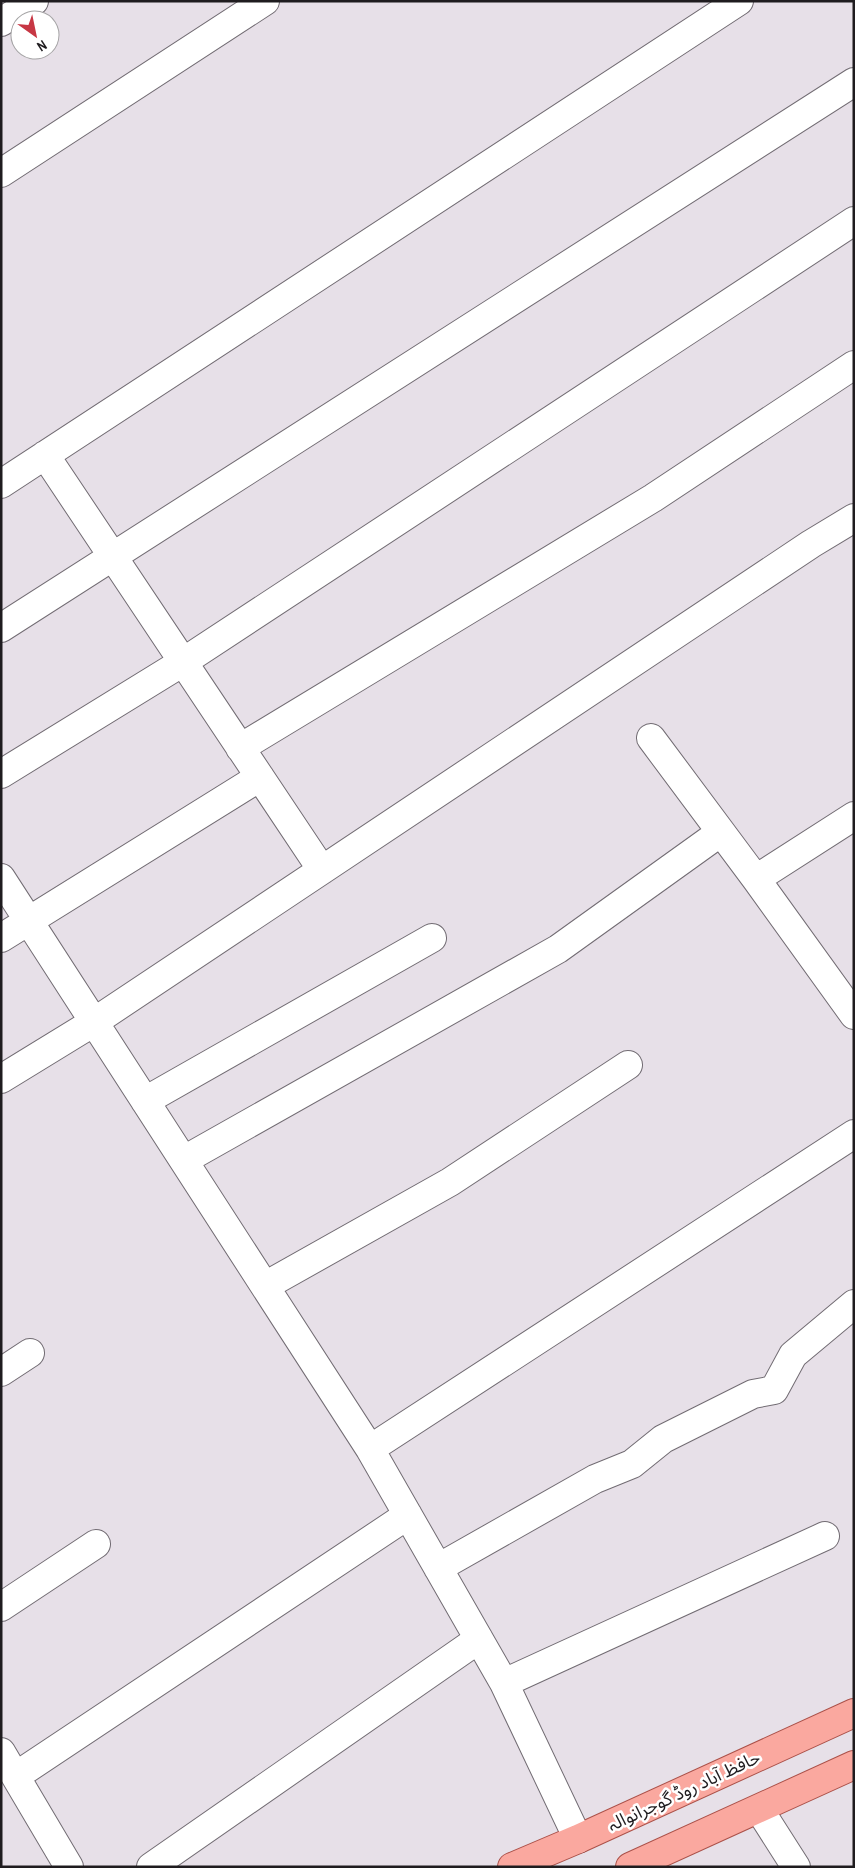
<svg xmlns="http://www.w3.org/2000/svg" width="855" height="1868" font-family="'Archivo Narrow','Noto Sans Arabic',sans-serif">
	<style>
		.lines { fill: none; stroke-linecap: round; stroke-linejoin: round }
		.minor-casing { stroke: #726c73; stroke-width: 30 }
		.major-casing { stroke: #ab5149; stroke-width: 30 }
		.minor { stroke: #fff; stroke-width: 28 }
		.major { stroke: #faa89f; stroke-width: 28 }
		.labels { text-anchor: middle; stroke-width: 5; stroke-linejoin: round; paint-order: stroke }
		.street-label { font-size: 18px; fill: #1f1c1f; stroke: #fff }
	</style>
	<rect width="100%" height="100%" fill="#e7e0e8"/>
	<g class="lines">
		<g class="minor-casing">
			<path id="minor" d="M 1,22 L 34,1
				M 1,173 L 265,1
				M 45,455 L 322,870
				M 1,484 L 739,1
				M 1,628 L 854,82
				M 651,738 L 756,879 L 854,1015
				M 240,748 L 653,498 L 854,365
				M 1,774 L 183,662 L 854,221
				M 1,878 L 370,1449 L 504,1683 L 578,1839
				M 756,879 L 854,816
				M 1,938 L 260,777
				M 1,1079 L 94,1022 L 811,544 L 854,518
				M 145,1101 L 432,938
				M 184,1160 L 558,949 L 721,832
				M 265,1286 L 450,1182 L 628,1065
				M 1,1372 L 30,1353
				M 370,1449 L 854,1134
				M 438,1568 L 595,1479 L 632,1464 L 663,1439 L 753,1394 L 774,1390 L 793,1355 L 854,1304
				M 1,1607 L 96,1544
				M 504,1683 L 825,1536
				M 1,1752 L 69,1867
				M 16,1776 L 408,1515
				M 759,1809 L 796,1867
				M 151,1867 L 479,1639"/>
		</g>
		<g class="major-casing">
			<path id="major" d="M 512,1867 L 578,1839 L 854,1713
				M 630,1867 L 854,1765"/>
		</g>
		<use href="#minor" class="minor"/>
		<use href="#major" class="major"/>
	</g>
	<g class="labels">
		<g class="street-label">
			<text transform="translate(684 1791) rotate(-25)" y="6">حافظ آباد روڈ گوجرانوالہ</text>
		</g>
	</g>
	<rect width="855" height="1868" fill="none" stroke="#1f1c1f" stroke-width="5"/>
	<g transform="translate(35 35) rotate(147)"><circle r="24" fill="#ffffff" stroke="#a5a4a5"/>
	<path d="M0-4L9 19L0 12L-9 19Z" fill="#c73744"/>
	<text y="-8" font-size="14" font-weight="bold" text-anchor="middle" fill="#1f1c1f">N</text>
	</g>
</svg>
